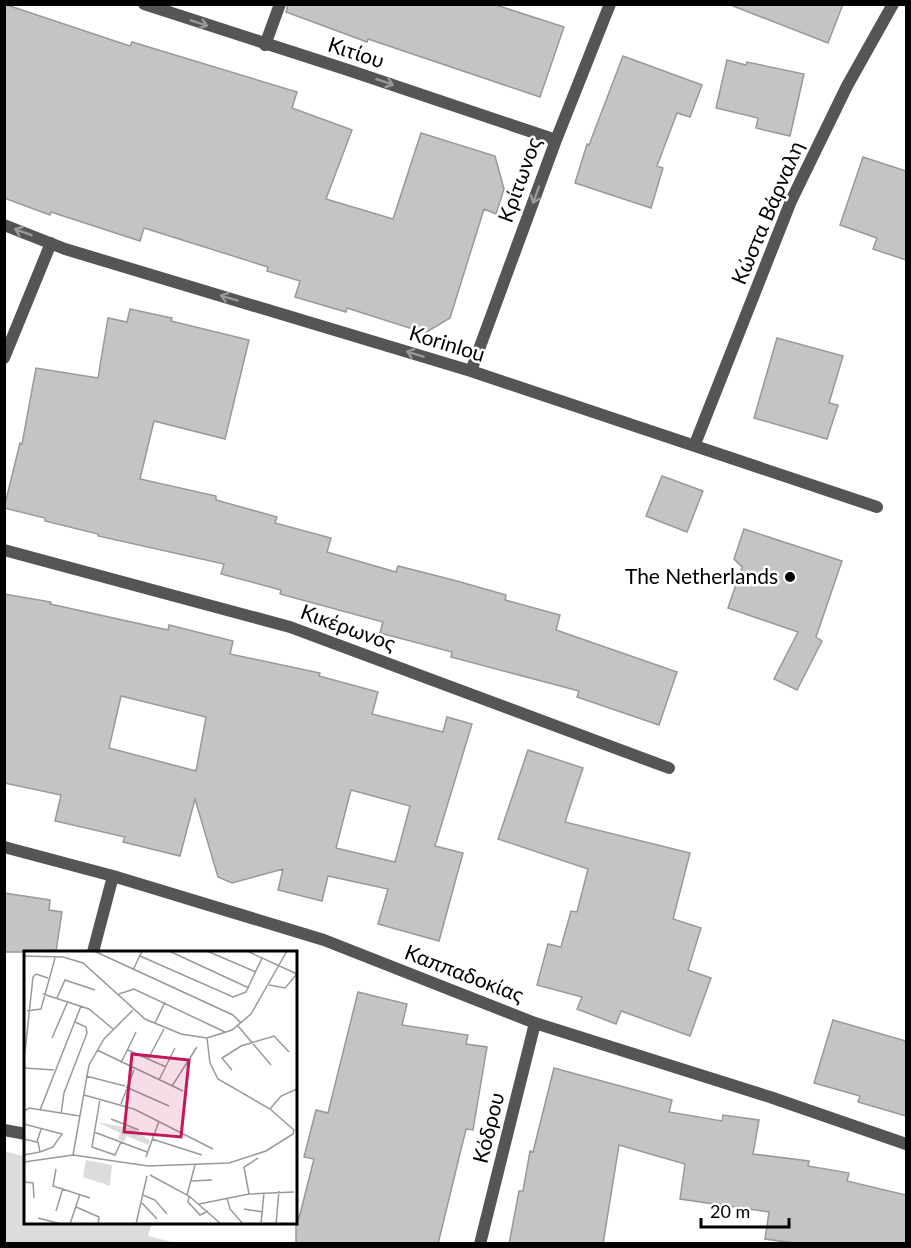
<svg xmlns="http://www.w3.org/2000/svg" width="911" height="1248" font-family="Lato,sans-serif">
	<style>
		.green { fill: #dcdcdc }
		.building { fill: #c4c4c4; stroke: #999; stroke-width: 1.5; fill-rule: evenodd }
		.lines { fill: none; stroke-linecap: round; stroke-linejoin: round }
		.minor { stroke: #555; stroke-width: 12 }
		.oneway { stroke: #999 }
		.poi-dot { fill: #000; stroke: #fff; stroke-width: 2 }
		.labels { text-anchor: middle; stroke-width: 5; stroke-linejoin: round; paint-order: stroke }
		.street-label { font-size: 21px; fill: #000; stroke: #fff }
		.poi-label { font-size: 21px; fill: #000; stroke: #fff; text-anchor: end }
		.inset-road { fill: none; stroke: #999; stroke-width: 1.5 }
		.view { fill: #c2185b; fill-opacity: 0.15; stroke: #c2185b; stroke-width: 3 }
		.inset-edge { fill: none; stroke: #000; stroke-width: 3 }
	</style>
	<rect width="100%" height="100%" fill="#fff"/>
	<path class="green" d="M 5,1151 L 25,1157 L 26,1222 L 152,1223 L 148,1236 L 176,1243 L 5,1243 Z"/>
	<path class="building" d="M 4,4 L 130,46 L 132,42 L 297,92 L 292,108 L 352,130 L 326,199 L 393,219 L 421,133 L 495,156 L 504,189 L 496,214 L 484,209 L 450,318 L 425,333 L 347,308 L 346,312 L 295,297 L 300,281 L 267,271 L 268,267 L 144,228 L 140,241 L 51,212 L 50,215 L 4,198 Z
		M 288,4 L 493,4 L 564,27 L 540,97 L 368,39 L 367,42 L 286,12 Z
		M 733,4 L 843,4 L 828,43 L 733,6 Z
		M 623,56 L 702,85 L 690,117 L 677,113 L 657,166 L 663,168 L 651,208 L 575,183 L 587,144 L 589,145 Z
		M 727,60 L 746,65 L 747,62 L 804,74 L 790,136 L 756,128 L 758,118 L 716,108 Z
		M 863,157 L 906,171 L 906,260 L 873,249 L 877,238 L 840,225 Z
		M 130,309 L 172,318 L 171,321 L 249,340 L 225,439 L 154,421 L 140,479 L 216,496 L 216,500 L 277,517 L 275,523 L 331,538 L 327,552 L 396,572 L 398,566 L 457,581 L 506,595 L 505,600 L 560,615 L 556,630 L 677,672 L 659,725 L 577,697 L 579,691 L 451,657 L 452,652 L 380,633 L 383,622 L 280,594 L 281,590 L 221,574 L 224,564 L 98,536 L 98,534 L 45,521 L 45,518 L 4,508 L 20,443 L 22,444 L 36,368 L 98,378 L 108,318 L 127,322 Z
		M 777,338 L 843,356 L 829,403 L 838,405 L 827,439 L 754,418 Z
		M 662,476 L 703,491 L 687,532 L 646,516 Z
		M 744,529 L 842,561 L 816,637 L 822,641 L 797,690 L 774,679 L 798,632 L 728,608 L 742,567 L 734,559 Z
		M 4,594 L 51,602 L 50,604 L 168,630 L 169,625 L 233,641 L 230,654 L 320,673 L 319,676 L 378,692 L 372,714 L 443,732 L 447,717 L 472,724 L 435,846 L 463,853 L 439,941 L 378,924 L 388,889 L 328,876 L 322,901 L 278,890 L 283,869 L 232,883 L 218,877 L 195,799 L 180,856 L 123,842 L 125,837 L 55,821 L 61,795 L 4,783 ZM 121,696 L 206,717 L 196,771 L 109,748 ZM 351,790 L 410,806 L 395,862 L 336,848 Z
		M 528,750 L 583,768 L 565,822 L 690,853 L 673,919 L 701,928 L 688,970 L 711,978 L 690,1036 L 621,1011 L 616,1024 L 577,1009 L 582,997 L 537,985 L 548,944 L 561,947 L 571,911 L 577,912 L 588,869 L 498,839 Z
		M 4,893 L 50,900 L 49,910 L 62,912 L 56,952 L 4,952 Z
		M 358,992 L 407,1004 L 402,1025 L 468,1035 L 466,1044 L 487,1047 L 473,1130 L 466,1129 L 438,1244 L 296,1244 L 296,1217 L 299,1218 L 314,1159 L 304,1157 L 316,1110 L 328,1113 Z
		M 833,1020 L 906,1041 L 906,1116 L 858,1102 L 860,1096 L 814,1083 Z
		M 554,1068 L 672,1100 L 669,1112 L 722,1121 L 723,1115 L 759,1120 L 753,1154 L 809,1161 L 808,1166 L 849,1173 L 847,1181 L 906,1195 L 906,1244 L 801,1244 L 765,1239 L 769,1212 L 680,1199 L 685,1164 L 619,1145 L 603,1244 L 509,1244 L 519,1191 L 523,1191 L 530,1151 L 533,1152 Z"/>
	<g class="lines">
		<path class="minor" d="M 144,4 L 348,70 L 556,140
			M 265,45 L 280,4
			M 4,225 L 65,249 L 471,371 L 877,507
			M 4,358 L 51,243
			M 471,371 L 556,140 L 610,4
			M 695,444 L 791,201 L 847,86 L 893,4
			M 4,550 L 290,627 L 669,768
			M 4,847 L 113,876 L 324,940 L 535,1023 L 770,1097 L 906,1144
			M 93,952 L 113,876
			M 4,1130 L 26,1134
			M 480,1244 L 535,1023"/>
	</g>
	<defs><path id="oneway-shaft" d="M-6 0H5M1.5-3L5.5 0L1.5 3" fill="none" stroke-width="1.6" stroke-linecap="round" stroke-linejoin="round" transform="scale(1.5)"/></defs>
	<g class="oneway">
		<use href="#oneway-shaft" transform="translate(199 23) rotate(18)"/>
		<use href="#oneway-shaft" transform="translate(385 82) rotate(19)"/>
		<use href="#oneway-shaft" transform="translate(536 195) rotate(110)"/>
		<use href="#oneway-shaft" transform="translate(23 232) rotate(-159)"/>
		<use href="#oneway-shaft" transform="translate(229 298) rotate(-163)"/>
		<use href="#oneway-shaft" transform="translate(415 354) rotate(-163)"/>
	</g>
	<circle class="poi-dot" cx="790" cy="577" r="6"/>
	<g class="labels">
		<g class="street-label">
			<text transform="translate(356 53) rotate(18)" y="7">Κιτίου</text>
			<text transform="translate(520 180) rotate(-70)" y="7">Κρίτωνος</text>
			<text transform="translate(768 213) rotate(-67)" y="7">Κώστα Βάρναλη</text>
			<text transform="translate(447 344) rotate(17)" y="7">Korinlou</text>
			<text transform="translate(348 628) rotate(20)" y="7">Κικέρωνος</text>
			<text transform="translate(464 974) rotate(21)" y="7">Καππαδοκίας</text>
			<text transform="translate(489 1128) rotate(-76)" y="7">Κόδρου</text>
		</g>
		<g class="poi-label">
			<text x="778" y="584">The Netherlands</text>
		</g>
	</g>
	<g transform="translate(24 951)">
		<rect width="273" height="273" fill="#fff"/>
		<path d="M 73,171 L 110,178 L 126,190 L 124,194 L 103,185 L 100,191 L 94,188 L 96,182 ZM 62,209 L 88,214 L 86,235 L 59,226 Z" fill="#dcdcdc"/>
		<path class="inset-road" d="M 70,0 L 209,64 L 217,72M 145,0 L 225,37M 183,0 L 232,21M 223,0 L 273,23M 0,5 L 39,6 L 59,12 L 121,68 L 157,83 L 183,87 L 208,79 L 227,63 L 263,0M 116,5 L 209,46 L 222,41 L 238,7M 109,19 L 118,0M 245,34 L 261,37 L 273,23M 19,43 L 65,58 L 89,78M 95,43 L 110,38 L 201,81M 33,47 L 41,29 L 71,39M 3,60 L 17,58 L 31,7M 131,72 L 141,51M 214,75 L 247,114M 28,87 L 44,50M 73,99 L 159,140M 104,99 L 142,116M 1,101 L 9,26 L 12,23 L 24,27M 124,108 L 140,78M 97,112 L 112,81M 0,117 L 30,119M 208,119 L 198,107 L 217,95 L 250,85 L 265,101M 62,125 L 101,135M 135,129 L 151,97M 148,135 L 173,96M 102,136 L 145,155M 60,144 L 110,158 L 189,198M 76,148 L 68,196 L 91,204 L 97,191M 97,153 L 110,119M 246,158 L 257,145 L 273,138M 16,159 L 57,55M 0,160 L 5,157 L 56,165M 37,163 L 40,142 L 63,82 L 62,76 L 51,71M 87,168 L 115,179M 0,173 L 38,183 L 29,196 L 16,201M 70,181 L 123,201M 0,188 L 13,191 L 17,178M 128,188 L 178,204M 0,204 L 16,201 L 14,191M 49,204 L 65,114 L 80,88 L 109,59M 122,206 L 135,170M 0,211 L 49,204 L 124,215 L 205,212 L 242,200 L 269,183 L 270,179 L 246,158 L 194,128 L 186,112 L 183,87M 32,218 L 29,235 L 66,247M 126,224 L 165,245 L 197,273M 167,230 L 188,229M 0,231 L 9,232 L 10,247M 225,243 L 220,216 L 234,207M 119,244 L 131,249 L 143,263M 163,244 L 171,214M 165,245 L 164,251 L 176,264 L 184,260M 203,247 L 206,258 L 219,273M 118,252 L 133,268M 175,253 L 225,243 L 270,241M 52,256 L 75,266 L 74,273M 220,258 L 239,261M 32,260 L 39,237M 14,267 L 37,273M 46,273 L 56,243M 112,273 L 123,225M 237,273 L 240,242M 252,273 L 255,240"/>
		<path class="view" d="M 108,103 L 165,109 L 157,186 L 100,181 Z"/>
		<rect width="273" height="273" class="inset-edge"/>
	</g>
	<rect width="911" height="1248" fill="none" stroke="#000000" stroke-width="12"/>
	<path d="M701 1218v9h88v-9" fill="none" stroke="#000000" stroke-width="3"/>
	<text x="710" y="1218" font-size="18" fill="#000000" stroke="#ffffff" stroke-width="4.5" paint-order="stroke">20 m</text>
</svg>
